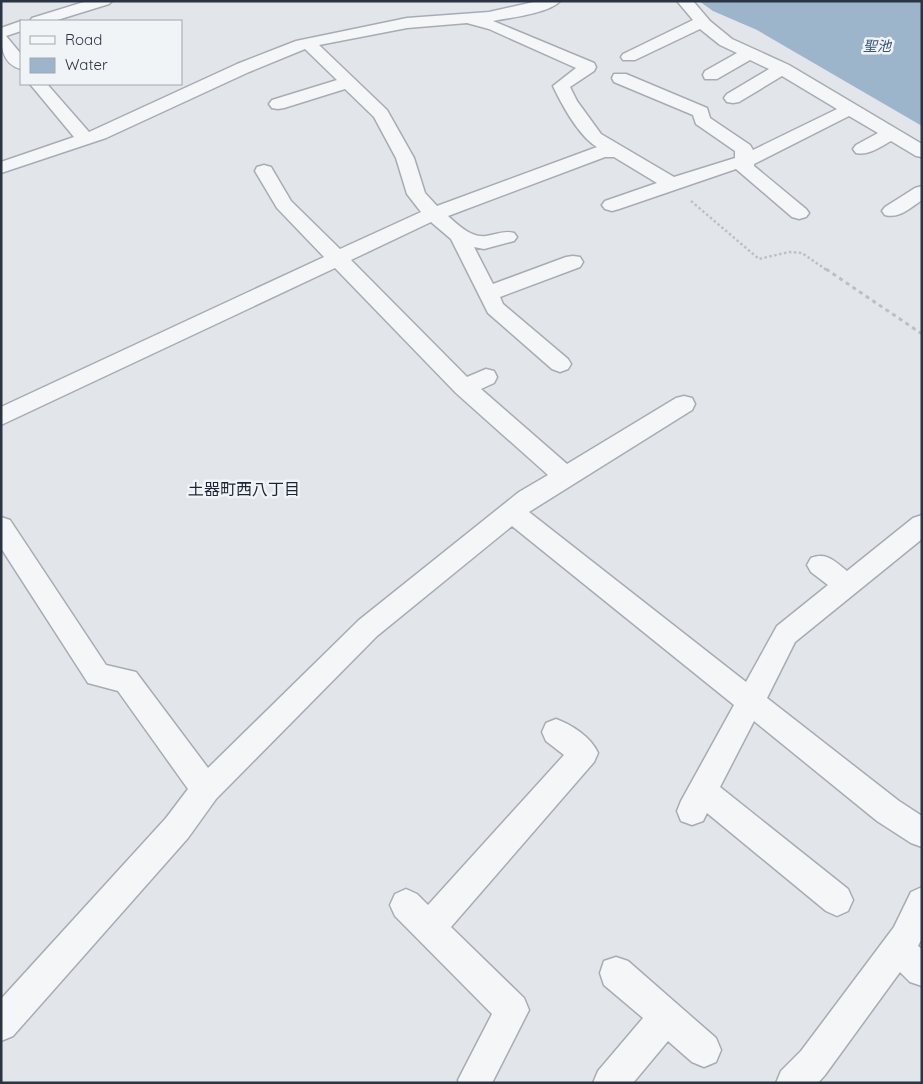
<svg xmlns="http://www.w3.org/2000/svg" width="923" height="1084" font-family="Quicksand,'Noto Sans JP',sans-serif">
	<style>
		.water { fill: #9db5ca }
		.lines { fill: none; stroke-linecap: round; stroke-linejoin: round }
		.minor-casing { stroke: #a7acb4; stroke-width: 3 }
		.path-far1 { stroke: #bcc0c5; stroke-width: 2.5; stroke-dasharray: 2.5 2.5; stroke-linecap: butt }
		.path { stroke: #bcc0c5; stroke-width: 3; stroke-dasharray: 4 4; stroke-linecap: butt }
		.minor { fill: #f5f6f8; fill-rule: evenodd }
		.labels { text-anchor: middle; stroke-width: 5; stroke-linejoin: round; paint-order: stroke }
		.far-water-label { font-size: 14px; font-style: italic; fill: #345476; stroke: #f1f4f7 }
		.neighbourhood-label { font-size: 16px; fill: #1c2533; stroke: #f1f4f7 }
	</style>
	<rect width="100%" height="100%" fill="#e2e5ea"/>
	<path class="water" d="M 699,1 L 922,1 L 922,126 L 757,30 L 713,11 Z"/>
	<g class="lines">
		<g class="minor-casing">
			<path id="minor" d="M 87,1 L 112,1 L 109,4 L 54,21 L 30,21 L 32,18 Z
				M 538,1 L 560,1 C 550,13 509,18 493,21 L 594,63 L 596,67 L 594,71 L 570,87 L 577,101 L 601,134 L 674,177 L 735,158 L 735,151 L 696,124 L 693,115 L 614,82 L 612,78 L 614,74 L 626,74 L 707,108 L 710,118 L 750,145 L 753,150 L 837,109 L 782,76 L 739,102 L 733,103 L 727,102 L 724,98 L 727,94 L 769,69 L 750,60 L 717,79 L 705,79 L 703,75 L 705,71 L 737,53 L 720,45 L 700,29 L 635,60 L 623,60 L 621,57 L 623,54 L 693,20 L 677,1 L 693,1 L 710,21 L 732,39 L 789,65 L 922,144 L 922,157 L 916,156 L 891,141 C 880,147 868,156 856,153 L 853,149 L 856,145 L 878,133 L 849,116 L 754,164 L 754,166 L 806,209 L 809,213 L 806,217 L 799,219 L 792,217 L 736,169 L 619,209 L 612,211 L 605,209 L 602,205 L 605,201 L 657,183 L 614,157 L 605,157 L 448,216 C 458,225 471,238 486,236 C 496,235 504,230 514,233 L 517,237 L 514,241 L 484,249 L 474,247 L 493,284 L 566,257 L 573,256 L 580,257 L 583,262 L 580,267 L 500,297 L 503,304 L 568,359 L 571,364 L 568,369 L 560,372 L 552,369 L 488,313 L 451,239 L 431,222 L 351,260 L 467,377 L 486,369 L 494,371 L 497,377 L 494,383 L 481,389 L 567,464 L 676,398 L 684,396 L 692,398 L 695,404 L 692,410 L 529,512 L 746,682 L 777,626 L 828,585 L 811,572 L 807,565 L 811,558 C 827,552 834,561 847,571 L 913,518 L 922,515 L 922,539 L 795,642 L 767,698 L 899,801 L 922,816 L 922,847 L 911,843 L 877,821 L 754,721 L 720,787 L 848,889 L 853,900 L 848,911 L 837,916 L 826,911 L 707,813 L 703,821 L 692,825 L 681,821 L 677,811 L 681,801 L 734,705 L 512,526 L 377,636 L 216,799 L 188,838 L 13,1036 L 1,1041 L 1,999 L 166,818 L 188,789 L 118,691 L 88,683 L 1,548 L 1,517 L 10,520 L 106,665 L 136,672 L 208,768 L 359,620 L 519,492 L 548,475 L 456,393 L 335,268 L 1,425 L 1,407 L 324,257 L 277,208 L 255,171 L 257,167 L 264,165 L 271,167 L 291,201 L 340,249 L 421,212 L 407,194 L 396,158 L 374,117 L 345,89 L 284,108 L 278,109 L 272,108 L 269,104 L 272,100 L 337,80 L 305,49 L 249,72 L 106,138 L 1,173 L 1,162 L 74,137 L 30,84 L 47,84 L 89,132 L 237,64 L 296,41 L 407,18 L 489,12 ZM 467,23 L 489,29 L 576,68 L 553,86 C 562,105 579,136 597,147 L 437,206 L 425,193 L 414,158 L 387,110 L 319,45 L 407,28 Z
				M 21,21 L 21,31 L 6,36 L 21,54 L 21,69 C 1,64 1,44 1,28 Z
				M 922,186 L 922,200 C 910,208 899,219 885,215 L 882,211 L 885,207 L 915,188 Z
				M 556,719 C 572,725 591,737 598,753 L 594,762 L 451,927 L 524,998 L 529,1010 L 492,1083 L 459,1083 L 458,1080 L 492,1014 L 395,916 L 390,905 L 395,894 L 406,889 L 417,894 L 428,905 L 564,755 L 546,741 L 542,732 L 546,723 Z
				M 922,887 L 922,938 L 918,946 L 922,949 L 922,986 L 910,982 L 900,972 L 825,1075 L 818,1083 L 776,1083 L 781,1071 L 801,1051 L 894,927 L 911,892 Z
				M 616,957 L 628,961 L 716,1038 L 721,1050 L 716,1062 L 704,1067 L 692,1062 L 668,1041 L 633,1083 L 593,1083 L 598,1071 L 643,1018 L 604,985 L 600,973 L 604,961 Z"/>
		</g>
		<path class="path-far1" d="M 691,201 L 759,259 L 789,252 L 802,253 L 828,271"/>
		<path class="path" d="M 826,269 L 922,334"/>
		<use href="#minor" class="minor"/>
	</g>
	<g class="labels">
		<g class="far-water-label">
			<text x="877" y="51">聖池</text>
		</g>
		<g class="neighbourhood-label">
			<text x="244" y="495">土器町西八丁目</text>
		</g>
	</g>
	<rect width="923" height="1084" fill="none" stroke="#2a3442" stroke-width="5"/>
	<rect x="20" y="20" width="162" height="65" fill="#f1f4f7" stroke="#a1a7af"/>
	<rect x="30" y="36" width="25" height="8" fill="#f5f6f8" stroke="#a1a7af"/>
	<text x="65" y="45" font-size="15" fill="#2a3442">Road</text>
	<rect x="30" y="58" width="25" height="15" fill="#9db5ca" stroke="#a1a7af"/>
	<text x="65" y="70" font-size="15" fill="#2a3442">Water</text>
</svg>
